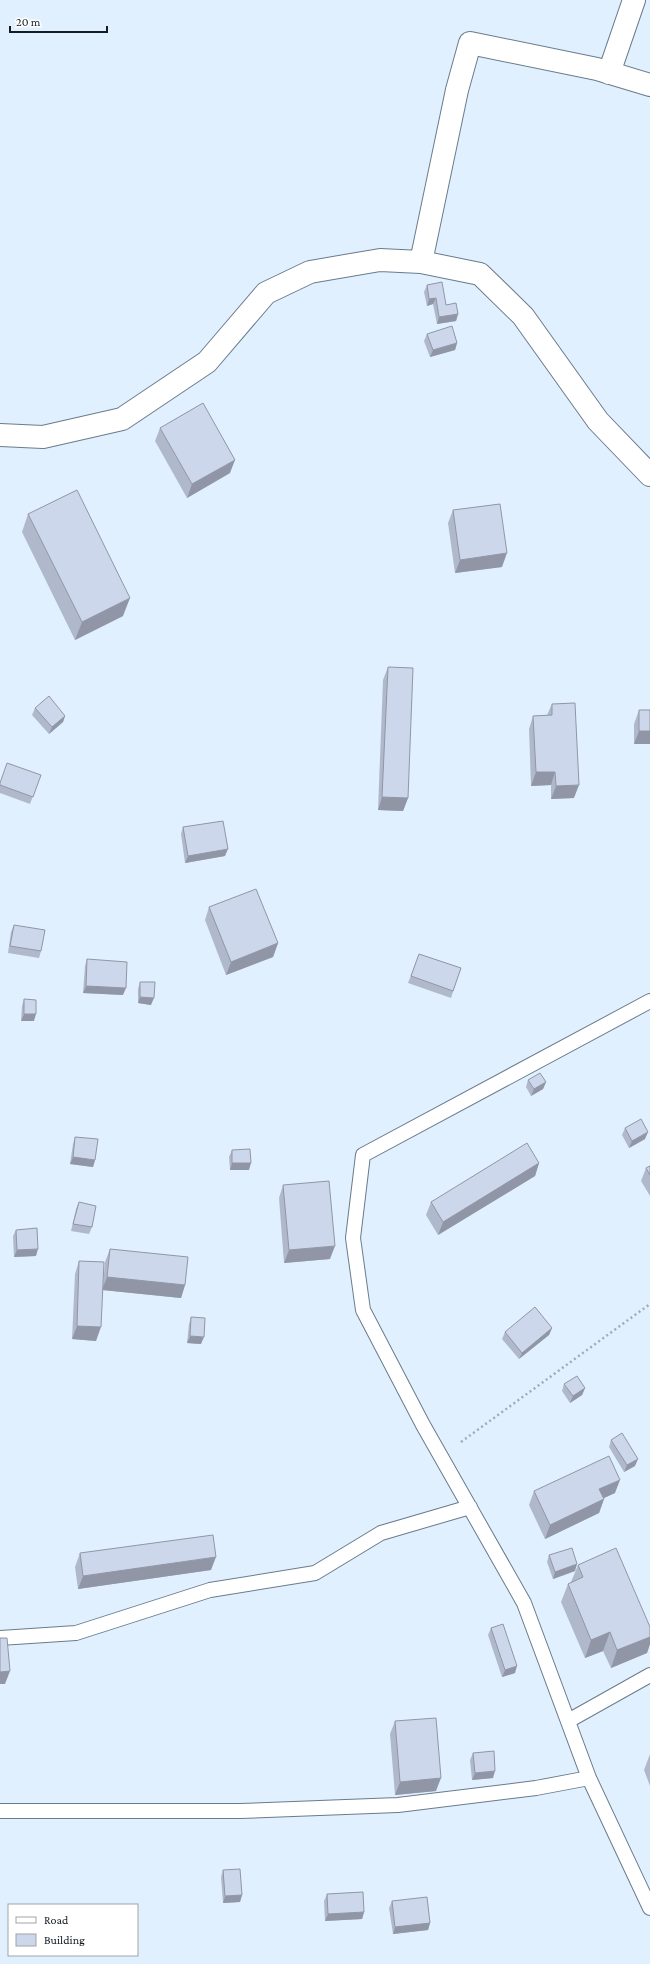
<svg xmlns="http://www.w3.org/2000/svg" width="650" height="1964" font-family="'Crimson Pro',serif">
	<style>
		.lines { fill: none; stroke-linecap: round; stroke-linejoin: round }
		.service-casing { stroke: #6a7b8b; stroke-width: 16 }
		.minor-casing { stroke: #6a7b8b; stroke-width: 24 }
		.path { stroke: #9facb7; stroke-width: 2.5; stroke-dasharray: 2 3; stroke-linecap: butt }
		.service { stroke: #fff; stroke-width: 14 }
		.minor { stroke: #fff; stroke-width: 22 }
		.wall { fill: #b0b9cb }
		.shaded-wall { fill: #9096a5 }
		.building { fill: #cdd7ec; stroke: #9096a5 }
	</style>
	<rect width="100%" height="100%" fill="#e0f0fe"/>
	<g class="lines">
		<g class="service-casing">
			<path id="service" d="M 650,1001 L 363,1155 L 353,1238 L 363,1310 L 423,1425 L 524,1603 L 589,1778 L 650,1908
				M 0,1638 L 76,1633 L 210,1590 L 315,1573 L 381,1533 L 470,1507
				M 568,1721 L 650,1675
				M 0,1811 L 240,1811 L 398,1805 L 536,1788 L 589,1778"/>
		</g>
		<g class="minor-casing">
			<path id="minor" d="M 609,73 L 634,0
				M 421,262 L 457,90 L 470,43 L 597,69 L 650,85
				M 0,435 L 43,437 L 122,419 L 207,362 L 266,293 L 310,272 L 380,260 L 421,262 L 480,274 L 523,316 L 598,421 L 650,475"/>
		</g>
		<path class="path" d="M 461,1442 L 650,1304"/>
		<use href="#service" class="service"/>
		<use href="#minor" class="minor"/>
	</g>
	<path class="wall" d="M 427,285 L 446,305 L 458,314 L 456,321 L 437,324 L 433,304 L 427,306 L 424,292 Z
		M 427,334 L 457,343 L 455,350 L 430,357 L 424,341 Z
		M 160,428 L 230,473 L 187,498 L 155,441 Z
		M 453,510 L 502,567 L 455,573 L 448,523 Z
		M 28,514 L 123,616 L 75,640 L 22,532 Z
		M 388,667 L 408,798 L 403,811 L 378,810 L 383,680 Z
		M 552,704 L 574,798 L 551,799 L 551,785 L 531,786 L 529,729 L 533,716 L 547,715 Z
		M 35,708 L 65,716 L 63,722 L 49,734 L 32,715 Z
		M 639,710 L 650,744 L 634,744 L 634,724 Z
		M 41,775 L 30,804 L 0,793 L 0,783 Z
		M 183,827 L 225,856 L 185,863 L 181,834 Z
		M 209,907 L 278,943 L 273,957 L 226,975 L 205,920 Z
		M 14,925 L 41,951 L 39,958 L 8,953 L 11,932 Z
		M 419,954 L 461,968 L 451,998 L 408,983 Z
		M 87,959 L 123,995 L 83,993 L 85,966 Z
		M 140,982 L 151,1005 L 138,1003 L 138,989 Z
		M 24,999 L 34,1021 L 21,1021 L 22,1006 Z
		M 528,1080 L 546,1082 L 543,1089 L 531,1096 L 526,1087 Z
		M 625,1128 L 645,1139 L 629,1148 L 622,1135 Z
		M 75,1137 L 95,1160 L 93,1167 L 70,1164 L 73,1144 Z
		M 232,1150 L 249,1170 L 230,1170 L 229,1157 Z
		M 539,1163 L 535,1176 L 438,1235 L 426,1215 L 431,1202 Z
		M 650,1166 L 650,1196 L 641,1181 L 646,1168 Z
		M 283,1185 L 330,1259 L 284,1263 L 279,1198 Z
		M 79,1202 L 92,1227 L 89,1234 L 71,1231 L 76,1209 Z
		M 16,1230 L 36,1256 L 14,1257 L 13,1236 Z
		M 110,1249 L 185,1285 L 181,1298 L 103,1290 L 96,1341 L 72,1339 L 75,1274 L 79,1261 L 103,1285 L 105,1262 Z
		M 191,1317 L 201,1344 L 187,1343 L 189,1324 Z
		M 552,1328 L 549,1335 L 519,1359 L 502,1339 L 505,1332 Z
		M 564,1384 L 585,1388 L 582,1395 L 570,1403 L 562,1391 Z
		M 611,1440 L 635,1466 L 624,1472 L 609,1447 Z
		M 534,1491 L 615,1493 L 604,1498 L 604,1499 L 599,1513 L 545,1539 L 529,1505 Z
		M 80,1553 L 211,1570 L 78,1589 L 75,1567 Z
		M 549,1555 L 575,1571 L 553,1579 L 547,1562 Z
		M 578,1565 L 650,1627 L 650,1644 L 647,1653 L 611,1668 L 603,1651 L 585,1658 L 561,1602 L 568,1584 L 571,1582 Z
		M 491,1628 L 515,1673 L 502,1677 L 488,1635 Z
		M 395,1721 L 436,1791 L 395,1795 L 390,1734 Z
		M 473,1753 L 493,1778 L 472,1780 L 470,1760 Z
		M 650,1754 L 650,1786 L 644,1770 Z
		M 223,1870 L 242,1895 L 240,1902 L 223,1903 L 221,1877 Z
		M 327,1894 L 364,1912 L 362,1919 L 325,1921 L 324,1901 Z
		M 392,1901 L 430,1923 L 428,1930 L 393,1934 L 389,1908 Z"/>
	<path class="shaded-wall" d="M 436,298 L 433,304 L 427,306 L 429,299 Z
		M 458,314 L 456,321 L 437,324 L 439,317 Z
		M 457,343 L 455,350 L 430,357 L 433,350 Z
		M 235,460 L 230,473 L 187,498 L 192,484 Z
		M 507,553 L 502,567 L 455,573 L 460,560 Z
		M 130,598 L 123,616 L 75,640 L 82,622 Z
		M 65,716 L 63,722 L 49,734 L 52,727 Z
		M 639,731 L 650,731 L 650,744 L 634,744 Z
		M 536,772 L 555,772 L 551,785 L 531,786 Z
		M 579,785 L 574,798 L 551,799 L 556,786 Z
		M 382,797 L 408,798 L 403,811 L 378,810 Z
		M 228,849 L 225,856 L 185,863 L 188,856 Z
		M 278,943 L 273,957 L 226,975 L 231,962 Z
		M 86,986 L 126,988 L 123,995 L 83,993 Z
		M 140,997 L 154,998 L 151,1005 L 138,1003 Z
		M 24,1014 L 36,1014 L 34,1021 L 21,1021 Z
		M 546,1082 L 543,1089 L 531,1096 L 534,1089 Z
		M 648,1132 L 645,1139 L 629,1148 L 632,1141 Z
		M 73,1157 L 95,1160 L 93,1167 L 70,1164 Z
		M 232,1163 L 251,1163 L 249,1170 L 230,1170 Z
		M 539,1163 L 535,1176 L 438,1235 L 443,1222 Z
		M 335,1246 L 330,1259 L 284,1263 L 289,1250 Z
		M 38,1249 L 36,1256 L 14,1257 L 17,1250 Z
		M 107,1277 L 185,1285 L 181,1298 L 102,1290 Z
		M 77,1326 L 101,1327 L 96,1341 L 72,1339 Z
		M 552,1328 L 549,1335 L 519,1359 L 522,1353 Z
		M 190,1336 L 204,1337 L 201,1344 L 187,1343 Z
		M 585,1388 L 582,1395 L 570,1403 L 573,1396 Z
		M 638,1459 L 635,1466 L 624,1472 L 627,1465 Z
		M 620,1480 L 615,1493 L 595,1502 L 599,1489 Z
		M 604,1499 L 599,1513 L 545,1539 L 550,1525 Z
		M 216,1557 L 211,1570 L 78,1589 L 83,1576 Z
		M 577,1564 L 575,1571 L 553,1579 L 555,1572 Z
		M 610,1632 L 603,1651 L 585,1658 L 591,1640 Z
		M 650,1637 L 650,1644 L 647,1653 L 611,1668 L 617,1650 Z
		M 517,1666 L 515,1673 L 502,1677 L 505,1670 Z
		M 10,1671 L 5,1684 L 0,1684 L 0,1672 Z
		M 495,1771 L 493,1778 L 472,1780 L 475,1773 Z
		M 441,1778 L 436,1791 L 395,1795 L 400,1782 Z
		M 242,1895 L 240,1902 L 223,1903 L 225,1896 Z
		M 364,1912 L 362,1919 L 325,1921 L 328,1914 Z
		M 430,1923 L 428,1930 L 393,1934 L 395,1927 Z"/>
	<path class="building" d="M 442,282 L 446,305 L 456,303 L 458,314 L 439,317 L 436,298 L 429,299 L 427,285 Z
		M 452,326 L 457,343 L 433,350 L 427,334 Z
		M 203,403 L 235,460 L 192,484 L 160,428 Z
		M 77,490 L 130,598 L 82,622 L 28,514 Z
		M 500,504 L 507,553 L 460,560 L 453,510 Z
		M 388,667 L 413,668 L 408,798 L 382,797 Z
		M 49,696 L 65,716 L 52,727 L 35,708 Z
		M 575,703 L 579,785 L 556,786 L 555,772 L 536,772 L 533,716 L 552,715 L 552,704 Z
		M 639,710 L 650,710 L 650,731 L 639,731 Z
		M 7,763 L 41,775 L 33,797 L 0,785 L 0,783 Z
		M 223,821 L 228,849 L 188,856 L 183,827 Z
		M 256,889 L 278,943 L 231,962 L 209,907 Z
		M 14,925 L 45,930 L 41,951 L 10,946 Z
		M 419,954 L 461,968 L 453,991 L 411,976 Z
		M 87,959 L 127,962 L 126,988 L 86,986 Z
		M 140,982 L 155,982 L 154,998 L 140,997 Z
		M 24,999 L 36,1000 L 36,1014 L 24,1014 Z
		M 540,1073 L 546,1082 L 534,1089 L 528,1080 Z
		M 641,1119 L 648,1132 L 632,1141 L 625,1128 Z
		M 75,1137 L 98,1139 L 95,1160 L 73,1157 Z
		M 527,1143 L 539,1163 L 443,1222 L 431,1202 Z
		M 250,1149 L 251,1163 L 232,1163 L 232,1150 Z
		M 650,1166 L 650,1175 L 646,1168 Z
		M 329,1181 L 335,1246 L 289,1250 L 283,1185 Z
		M 79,1202 L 96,1206 L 92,1227 L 73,1224 Z
		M 37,1228 L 38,1249 L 17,1250 L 16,1230 Z
		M 110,1249 L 188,1257 L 185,1285 L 107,1277 Z
		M 79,1261 L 104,1262 L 101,1327 L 77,1326 Z
		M 535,1307 L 552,1328 L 522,1353 L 505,1332 Z
		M 191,1317 L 205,1318 L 204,1337 L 190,1336 Z
		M 577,1376 L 585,1388 L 573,1396 L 564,1384 Z
		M 622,1433 L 638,1459 L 627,1465 L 611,1440 Z
		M 609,1456 L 620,1480 L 599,1489 L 604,1499 L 550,1525 L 534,1491 Z
		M 213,1535 L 216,1557 L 83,1576 L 80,1553 Z
		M 572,1548 L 577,1564 L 555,1572 L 549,1555 Z
		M 616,1548 L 650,1627 L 650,1637 L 617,1650 L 610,1632 L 591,1640 L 568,1584 L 583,1577 L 578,1565 Z
		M 503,1624 L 517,1666 L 505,1670 L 491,1628 Z
		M 0,1638 L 7,1638 L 10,1671 L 0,1672 Z
		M 436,1718 L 441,1778 L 400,1782 L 395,1721 Z
		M 494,1751 L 495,1771 L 475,1773 L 473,1753 Z
		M 240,1869 L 242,1895 L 225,1896 L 223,1870 Z
		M 363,1892 L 364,1912 L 328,1914 L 327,1894 Z
		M 427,1897 L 430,1923 L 395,1927 L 392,1901 Z"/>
	<rect x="8" y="1904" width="130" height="52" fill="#ffffff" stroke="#a1a4a6"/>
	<rect x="16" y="1917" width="20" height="6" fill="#ffffff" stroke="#a1a4a6"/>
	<text x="44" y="1924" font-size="12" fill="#141b21">Road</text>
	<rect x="16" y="1934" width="20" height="12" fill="#cdd7ec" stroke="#a1a4a6"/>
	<text x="44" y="1944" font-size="12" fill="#141b21">Building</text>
	<path d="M10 26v6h97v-6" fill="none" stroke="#141b21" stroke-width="2"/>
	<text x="16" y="26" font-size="12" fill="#141b21" stroke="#ffffff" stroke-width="3" paint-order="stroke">20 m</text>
</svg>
